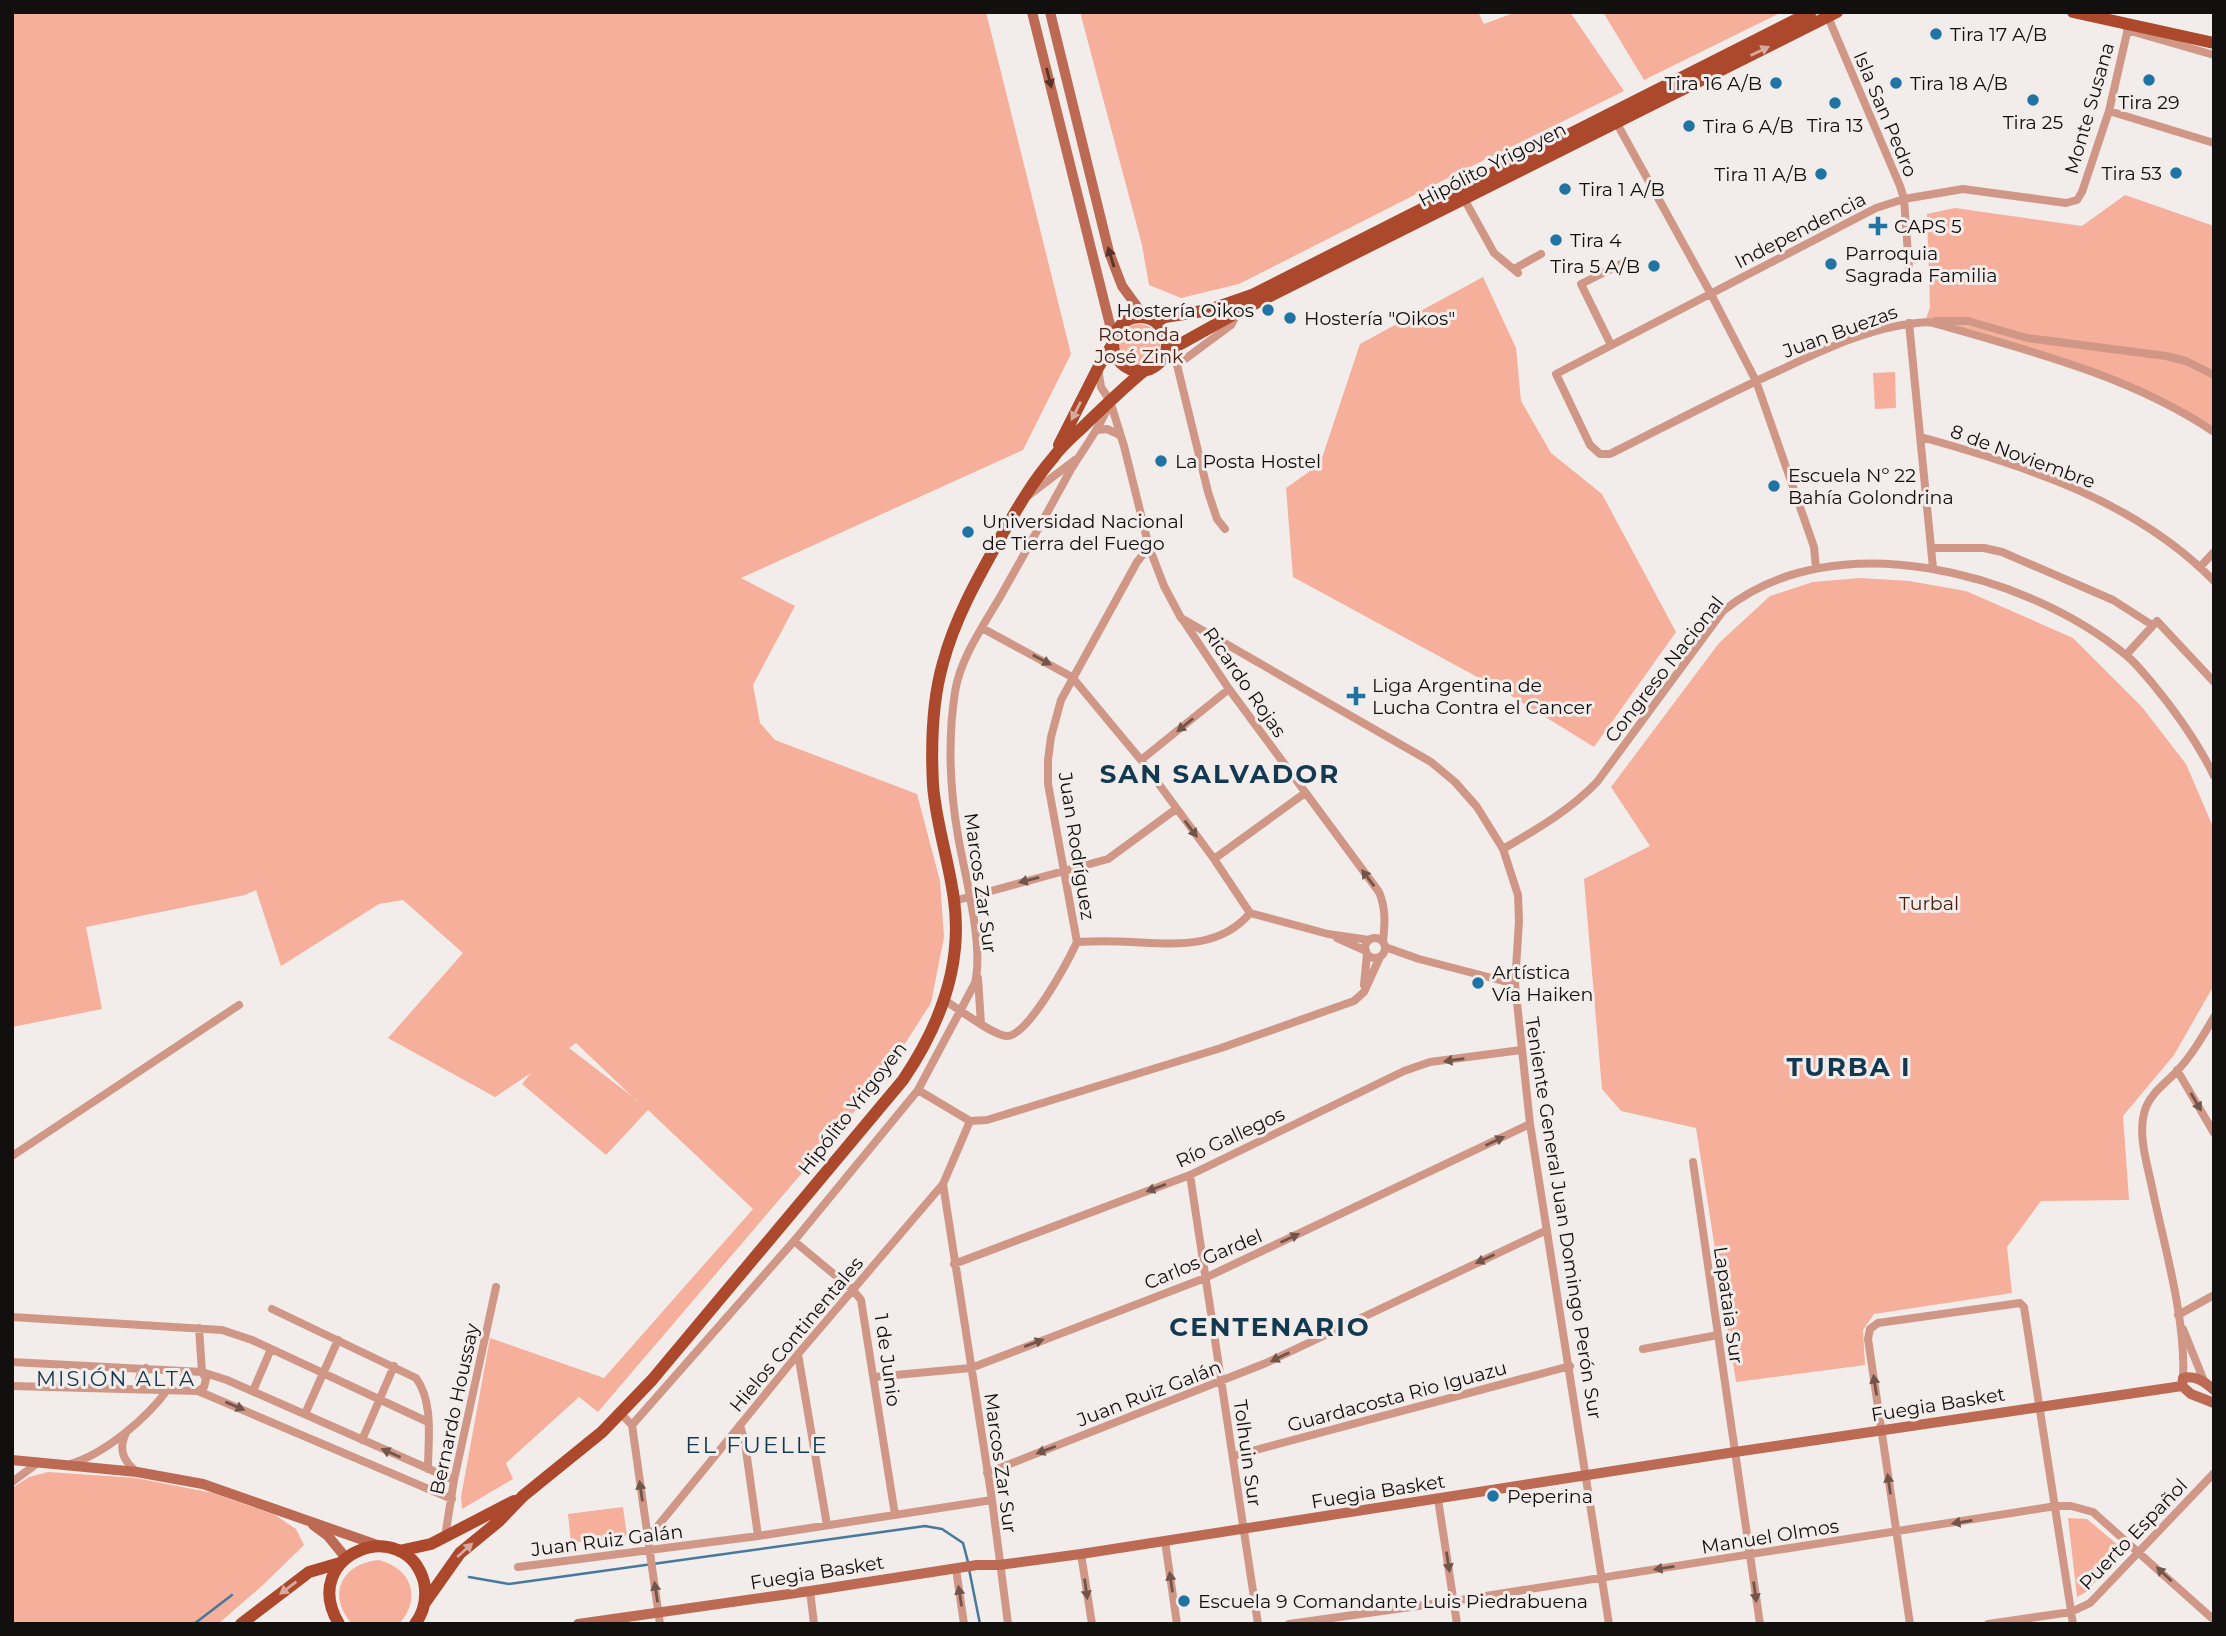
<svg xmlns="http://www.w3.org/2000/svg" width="2226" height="1636" font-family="Montserrat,sans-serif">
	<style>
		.green { fill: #f6af9b; fill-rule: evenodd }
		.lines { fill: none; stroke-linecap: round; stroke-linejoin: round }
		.stream { stroke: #46799b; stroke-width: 2.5 }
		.street { stroke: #d09786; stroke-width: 8 }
		.secondary { stroke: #bc6a53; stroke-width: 10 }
		.primary { stroke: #ac482b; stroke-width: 12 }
		.oneway { fill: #d6aa9e }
		.oneway2 { fill: #56342a }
		.oneway3 { fill: #71544a }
		.poi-dot { fill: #2074a4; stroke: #f2eceb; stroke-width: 2.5 }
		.labels { text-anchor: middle; stroke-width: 6; stroke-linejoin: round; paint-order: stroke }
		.poi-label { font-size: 19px; fill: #12100f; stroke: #f2eceb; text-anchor: start }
		.street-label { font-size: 19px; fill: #12100f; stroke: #f2eceb }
		.park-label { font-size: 19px; fill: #4e1c0d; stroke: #f2eceb }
		.neighbourhood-label { font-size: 21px; letter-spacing: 2px; fill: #133951; stroke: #f2eceb }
		.quarter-label { font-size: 23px; letter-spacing: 2px; fill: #133951; stroke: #f2eceb }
		.district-label { font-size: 26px; font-weight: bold; letter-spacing: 2px; fill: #133951; stroke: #f2eceb }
	</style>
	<rect width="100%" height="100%" fill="#f2eceb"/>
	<path class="green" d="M 12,12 L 986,12 L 1071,354 L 1023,450 L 741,578 L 795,606 L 753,685 L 760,723 L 775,740 L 917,794 L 940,881 L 944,937 L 931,1003 L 883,1078 L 598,1412 L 579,1397 L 506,1463 L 513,1479 L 462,1509 L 461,1497 L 490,1338 L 604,1378 L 753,1209 L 648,1110 L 606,1155 L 522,1084 L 531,1073 L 495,1097 L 388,1038 L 463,953 L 403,900 L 379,904 L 281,966 L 256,890 L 245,895 L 86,927 L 102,1009 L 12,1027 ZM 576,1043 L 637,1101 L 638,1101 L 569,1048 Z
		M 1080,12 L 1478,12 L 1484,24 L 1516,12 L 1570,12 L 1624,91 L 1450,177 L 1239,284 L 1181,298 L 1149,285 L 1142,245 Z
		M 1603,12 L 1782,12 L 1644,80 Z
		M 2125,195 L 2214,226 L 2214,431 L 2113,378 L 2017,346 L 1924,325 L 1930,307 L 1927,214 L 1955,208 L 2082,226 Z
		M 1483,277 L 1516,348 L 1521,401 L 1551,453 L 1602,494 L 1676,632 L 1594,747 L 1505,692 L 1293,577 L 1286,488 L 1320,464 L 1360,344 Z
		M1118 345a21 21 0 1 1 42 0a21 21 0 1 1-42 0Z
		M 1895,372 L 1896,408 L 1875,409 L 1873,373 Z
		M 1860,578 L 1909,581 L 1966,591 L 2073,638 L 2142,707 L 2186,764 L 2214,829 L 2214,985 L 2174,1055 L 2123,1116 L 2129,1200 L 2041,1201 L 2007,1247 L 2012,1293 L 1874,1314 L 1863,1330 L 1865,1365 L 1736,1382 L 1696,1128 L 1621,1111 L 1602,1089 L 1584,879 L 1650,846 L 1611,787 L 1719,643 L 1770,596 L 1813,582 Z
		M 48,1472 L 136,1478 L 213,1493 L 275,1515 L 296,1529 L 304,1545 L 264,1584 L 218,1624 L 12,1624 L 12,1488 L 29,1477 Z
		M 623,1507 L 627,1536 L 571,1543 L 568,1514 Z
		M 2068,1518 L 2087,1519 L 2124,1550 L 2086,1592 L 2077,1597 Z
		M 379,1560 C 412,1569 422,1598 399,1624 L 352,1624 C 326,1595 342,1563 379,1560 Z"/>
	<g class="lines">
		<path class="stream" d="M 969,1569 L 980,1624
			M 469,1577 L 509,1584 L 925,1526 L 942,1529 L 963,1543 L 968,1562
			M 194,1624 L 232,1595"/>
		<path class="street" d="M 1828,17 L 1900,186 L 1904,199 L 1909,268
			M 2129,24 L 2109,111 L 2082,192 L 2077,200 L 2066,203 L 1963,189 L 1904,199 L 1876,208 L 1556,374 L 1590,445 L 1600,454 L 1610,454 C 1666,426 1721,397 1778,371 C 1825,349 1876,324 1930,322 C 2026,350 2130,375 2214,432
			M 2127,30 L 2214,55
			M 2109,111 L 2214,143
			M 1615,120 L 1711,294 L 1756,381 L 1814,547 L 1816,568
			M 1463,197 L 1494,253 L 1518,273
			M 1514,269 L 1541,254
			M 1936,321 L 1968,321 L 2027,338 L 2166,356 L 2186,361 L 2214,375
			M 1909,323 L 1933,568
			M 1611,345 L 1581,284 L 1625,262
			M 1098,368 L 1101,387 L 1110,401 L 1124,446 L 1149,547 L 1164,586 L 1181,618 L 1431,762 L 1455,782 L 1477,807 L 1503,849 L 1518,895 L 1519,921 L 1515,984 L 1530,1124 L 1609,1624
			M 1098,430 L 1107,429 L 1120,435
			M 1921,437 C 2026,466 2136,501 2214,581
			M 1029,495 L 1075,460
			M 1225,529 L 1217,519 L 1208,492 L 1177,365 L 1231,325 L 1238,312
			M 1931,548 L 1984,548 L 2002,552 L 2113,600 L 2152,625
			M 2200,567 L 2214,552
			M 1183,620 L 1229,689 L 1379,892 C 1386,909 1385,923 1383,941
			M 982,628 L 1072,677 L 1141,760 L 1214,859 L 1250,913
			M 2126,655 L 2157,621 L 2214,682
			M 1141,760 L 1229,689
			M 1503,849 C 1537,829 1569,811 1597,782 L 1723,611 C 1833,521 2026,572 2127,656 C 2136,663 2144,674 2152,683 C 2176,712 2197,741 2214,776
			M 1214,859 L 1305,793
			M 954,901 L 1108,859 L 1176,809
			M 1337,938 L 1366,951
			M1365 948a10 10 0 1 1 20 0a10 10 0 1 1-20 0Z
			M 1077,942 C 1095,941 1114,941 1132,942 C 1175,944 1220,949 1250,913 L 1328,934 L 1369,940
			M 1385,947 L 1419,959 L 1515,984
			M 978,978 L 981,1024
			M 1364,985 L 1367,954
			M 944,1000 C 959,1009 991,1034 1006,1036 C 1027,1039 1069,959 1077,942 L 1048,784 L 1048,760 L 1051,737 L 1061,700 L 1137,562 L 1149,547
			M 2177,1070 L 2214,1133
			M 918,1090 L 970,1121
			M 970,1121 L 943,1184 L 992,1500 L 1008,1624
			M 970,1121 L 987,1120 L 1221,1048 L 1354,1001 L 1364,992 L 1380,957
			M 12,1156 L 239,1005
			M 1693,1162 L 1760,1624
			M 1190,1175 L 1258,1624
			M 794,1241 L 853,1290 L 861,1300 L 895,1515
			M 954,1264 L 1190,1175 L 1404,1071 L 1430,1062 L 1521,1050
			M 272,1309 L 416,1378 C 434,1403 428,1439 428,1469
			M 2178,1315 L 2214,1295
			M 12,1317 L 222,1330 L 252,1340 L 428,1422
			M 2183,1329 L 2204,1381
			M 1643,1349 L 1718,1335
			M 798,1354 L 827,1525
			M 12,1362 L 202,1372 L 227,1380 L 454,1480
			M 874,1377 L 971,1368 L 1205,1278 L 1530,1124
			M 2183,1378 C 2186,1320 2165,1249 2153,1192 C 2148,1166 2136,1133 2146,1107 C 2152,1092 2166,1083 2177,1071 C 2192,1055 2203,1036 2214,1017
			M 12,1386 L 198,1391 L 452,1499
			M 145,1388 L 139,1379 L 141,1372 L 146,1368
			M 198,1391 L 204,1387 L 206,1379 L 202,1372 L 199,1328
			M 253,1391 L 271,1349
			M 305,1414 L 338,1340
			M 621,1414 L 632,1425 L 660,1624
			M 632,1425 L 794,1241 L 918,1090 L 975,983 C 984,944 965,877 958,836 C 950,790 948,738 955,692 C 960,659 983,626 1000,597 C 1024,555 1047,513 1070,471 C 1083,449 1098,431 1108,407
			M 740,1425 L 745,1443 L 758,1536
			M 126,1433 C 118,1449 123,1461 137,1472
			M 362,1440 L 394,1366
			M 1233,1456 L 1570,1366
			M 70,1464 C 105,1454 147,1418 168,1389
			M 987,1473 L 1266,1363 L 1547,1230
			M 12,1482 L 39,1462
			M 1438,1499 L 1457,1624
			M 445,1537 L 454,1480 L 496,1287
			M 648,1538 L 798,1354 L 943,1184
			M 1165,1541 L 1177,1624
			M 1081,1554 L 1092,1624
			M 518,1567 L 758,1536 L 992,1500
			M 956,1569 L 964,1624
			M 810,1591 L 814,1624
			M 1289,1624 L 1454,1601 L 2056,1506 L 2071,1506 L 2093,1512 L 2214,1620
			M 1910,1624 L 1868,1339 L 1870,1329 L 1878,1323 L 2020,1303 L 2024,1307 L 2073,1624
			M 1988,1624 L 2071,1612 L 2090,1603 L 2214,1473"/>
		<path class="secondary" d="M 1032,12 L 1113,337
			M 1050,12 L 1109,252 L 1122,286 L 1144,316
			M 2182,1386 L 2183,1378 C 2196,1375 2205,1382 2214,1390
			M 2182,1386 L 2191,1394 L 2214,1403
			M 12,1460 L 137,1472 L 203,1484 L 383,1547
			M 313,1525 L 328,1536 L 346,1558
			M 578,1624 L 810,1591 L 977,1565 L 999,1565 L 1081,1554 L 1735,1452 L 2182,1386"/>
		<path class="primary" d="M 2073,12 L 2214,43
			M1113 344a27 27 0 1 1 54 0a27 27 0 1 1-54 0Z
			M 1152,319 L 1209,310 L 1252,295 L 1811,12
			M 1166,352 L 1238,312 L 1837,12
			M 1059,445 L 1098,368 L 1112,345
			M 399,1551 L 431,1544 L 514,1501
			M 424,1604 L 460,1553 L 499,1521 L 523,1496 L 602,1432 L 652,1380 L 903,1080 C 939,1027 963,965 954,900 C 949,861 936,824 933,785 C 931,746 932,701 943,663 C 955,617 980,574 1003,533 C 1018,507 1033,481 1053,458 C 1062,445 1075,435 1086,424 C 1106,405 1124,387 1145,370
			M 241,1624 L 309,1572 L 340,1563
			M 339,1624 C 297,1554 405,1513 424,1582 C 427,1597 424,1612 415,1624"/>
	</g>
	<defs><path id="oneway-solid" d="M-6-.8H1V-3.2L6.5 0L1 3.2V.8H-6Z" transform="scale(1.75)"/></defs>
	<g class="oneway">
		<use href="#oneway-solid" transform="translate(1760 51) rotate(-26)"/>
		<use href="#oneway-solid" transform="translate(1076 411) rotate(117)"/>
		<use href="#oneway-solid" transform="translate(465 1550) rotate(-42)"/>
		<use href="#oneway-solid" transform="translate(288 1588) rotate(143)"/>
	</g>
	<g class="oneway2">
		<use href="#oneway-solid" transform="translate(1049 78) rotate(76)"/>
		<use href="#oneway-solid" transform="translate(1111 257) rotate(-107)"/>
	</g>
	<g class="oneway3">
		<use href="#oneway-solid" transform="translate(1042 660) rotate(28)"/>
		<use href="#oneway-solid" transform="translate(1185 725) rotate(141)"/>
		<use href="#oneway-solid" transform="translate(1191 829) rotate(53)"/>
		<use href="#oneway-solid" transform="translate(1368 878) rotate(-127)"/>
		<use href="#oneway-solid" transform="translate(1029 880) rotate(166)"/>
		<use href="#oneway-solid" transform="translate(1454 1060) rotate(173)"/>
		<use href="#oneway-solid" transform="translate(2196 1102) rotate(60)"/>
		<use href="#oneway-solid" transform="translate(1495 1141) rotate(-25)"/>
		<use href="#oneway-solid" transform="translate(1156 1188) rotate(159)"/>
		<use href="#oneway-solid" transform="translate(1290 1238) rotate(-25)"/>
		<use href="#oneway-solid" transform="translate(1485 1259) rotate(155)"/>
		<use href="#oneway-solid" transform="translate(1034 1343) rotate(-21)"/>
		<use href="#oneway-solid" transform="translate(1280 1357) rotate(154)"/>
		<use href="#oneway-solid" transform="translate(1875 1385) rotate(-99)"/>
		<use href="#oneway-solid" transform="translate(235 1406) rotate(23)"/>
		<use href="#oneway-solid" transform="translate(1046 1450) rotate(159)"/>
		<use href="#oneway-solid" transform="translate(391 1453) rotate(-156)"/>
		<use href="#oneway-solid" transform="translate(1889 1484) rotate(-98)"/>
		<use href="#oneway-solid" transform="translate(641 1491) rotate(-98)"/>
		<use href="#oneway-solid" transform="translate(1962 1522) rotate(171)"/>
		<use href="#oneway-solid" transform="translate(1448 1562) rotate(81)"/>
		<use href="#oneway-solid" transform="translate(1664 1568) rotate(171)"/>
		<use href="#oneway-solid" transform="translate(2164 1574) rotate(-137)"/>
		<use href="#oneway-solid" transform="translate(1171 1582) rotate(-98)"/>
		<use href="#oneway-solid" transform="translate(1086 1589) rotate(82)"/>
		<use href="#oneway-solid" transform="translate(656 1592) rotate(-99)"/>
		<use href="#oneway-solid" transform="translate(1755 1592) rotate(82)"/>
		<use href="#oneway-solid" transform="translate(960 1596) rotate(-99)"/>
	</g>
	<g class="poi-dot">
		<circle cx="1936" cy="34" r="7"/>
		<circle cx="2149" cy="80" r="7"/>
		<circle cx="1776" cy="83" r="7"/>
		<circle cx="1896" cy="83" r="7"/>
		<circle cx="2033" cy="100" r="7"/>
		<circle cx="1835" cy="103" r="7"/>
		<circle cx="1689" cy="126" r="7"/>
		<circle cx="2176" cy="173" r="7"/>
		<circle cx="1821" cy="174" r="7"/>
		<circle cx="1565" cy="189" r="7"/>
		<path d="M1874.5 215.5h7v7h7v7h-7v7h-7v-7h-7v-7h7z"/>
		<circle cx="1556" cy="240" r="7"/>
		<circle cx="1831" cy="264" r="7"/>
		<circle cx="1654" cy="266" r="7"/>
		<circle cx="1268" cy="310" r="7"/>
		<circle cx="1290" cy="318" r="7"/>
		<circle cx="1161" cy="461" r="7"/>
		<circle cx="1774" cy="486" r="7"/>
		<circle cx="968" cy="532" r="7"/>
		<path d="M1352.5 685.5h7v7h7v7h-7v7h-7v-7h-7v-7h7z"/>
		<circle cx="1478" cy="983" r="7"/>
		<circle cx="1493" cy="1496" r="7"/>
		<circle cx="1184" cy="1601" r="7"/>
	</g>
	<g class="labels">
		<g class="poi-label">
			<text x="1950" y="41">Tira 17 A/B</text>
			<text x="1762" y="90" text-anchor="end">Tira 16 A/B</text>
			<text x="1910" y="90">Tira 18 A/B</text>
			<text x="2149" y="109" text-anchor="middle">Tira 29</text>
			<text x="2033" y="129" text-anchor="middle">Tira 25</text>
			<text x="1835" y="132" text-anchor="middle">Tira 13</text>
			<text x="1703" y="133">Tira 6 A/B</text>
			<text x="2162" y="180" text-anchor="end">Tira 53</text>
			<text x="1807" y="181" text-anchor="end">Tira 11 A/B</text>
			<text x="1579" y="196">Tira 1 A/B</text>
			<text x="1894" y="233">CAPS 5</text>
			<text x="1570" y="247">Tira 4</text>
			<text x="1845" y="260">Parroquia<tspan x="1845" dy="22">Sagrada Familia</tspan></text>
			<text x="1640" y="273" text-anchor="end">Tira 5 A/B</text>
			<text x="1254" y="317" text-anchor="end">Hostería Oikos</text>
			<text x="1304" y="325">Hostería "Oikos"</text>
			<text x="1175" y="468">La Posta Hostel</text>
			<text x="1788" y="482">Escuela Nº 22<tspan x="1788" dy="22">Bahía Golondrina</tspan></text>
			<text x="982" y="528">Universidad Nacional<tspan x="982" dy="22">de Tierra del Fuego</tspan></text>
			<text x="1372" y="692">Liga Argentina de<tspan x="1372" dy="22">Lucha Contra el Cancer</tspan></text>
			<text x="1492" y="979">Artística<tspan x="1492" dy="22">Vía Haiken</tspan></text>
			<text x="1507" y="1503">Peperina</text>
			<text x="1198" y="1608">Escuela 9 Comandante Luis Piedrabuena</text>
		</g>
		<g class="street-label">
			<text transform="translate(2089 108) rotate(-74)" y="7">Monte Susana</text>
			<text transform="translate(1886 114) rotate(67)" y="7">Isla San Pedro</text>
			<text transform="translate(1492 164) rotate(-27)" y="7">Hipólito Yrigoyen</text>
			<text transform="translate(1800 230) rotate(-27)" y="7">Independencia</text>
			<text transform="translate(1840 331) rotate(-20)" y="7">Juan Buezas</text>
			<text transform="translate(2023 456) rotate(20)" y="7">8 de Noviembre</text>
			<text transform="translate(1664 669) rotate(-52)" y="7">Congreso Nacional</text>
			<text transform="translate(1245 682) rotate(55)" y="7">Ricardo Rojas</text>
			<text transform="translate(1077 846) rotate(81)" y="7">Juan Rodríguez</text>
			<text transform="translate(981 883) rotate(82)" y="7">Marcos Zar Sur</text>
			<text transform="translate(852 1108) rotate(-52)" y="7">Hipólito Yrigoyen</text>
			<text transform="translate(1230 1137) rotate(-25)" y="7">Río Gallegos</text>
			<text transform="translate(1564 1218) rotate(81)" y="7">Teniente General Juan Domingo Perón Sur</text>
			<text transform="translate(1203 1259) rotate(-23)" y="7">Carlos Gardel</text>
			<text transform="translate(1729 1305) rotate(82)" y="7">Lapataia Sur</text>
			<text transform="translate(796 1334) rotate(-50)" y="7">Hielos Continentales</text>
			<text transform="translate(888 1360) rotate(82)" y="7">1 de Junio</text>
			<text transform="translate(1149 1393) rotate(-21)" y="7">Juan Ruiz Galán</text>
			<text transform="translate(1397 1396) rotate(-15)" y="7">Guardacosta Rio Iguazu</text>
			<text transform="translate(1938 1404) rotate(-9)" y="7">Fuegia Basket</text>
			<text transform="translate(454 1409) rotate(-78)" y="7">Bernardo Houssay</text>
			<text transform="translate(1248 1453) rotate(82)" y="7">Tolhuin Sur</text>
			<text transform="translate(1001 1463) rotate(82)" y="7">Marcos Zar Sur</text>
			<text transform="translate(1378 1491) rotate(-9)" y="7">Fuegia Basket</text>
			<text transform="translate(2133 1534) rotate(-46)" y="7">Puerto Español</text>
			<text transform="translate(1770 1536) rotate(-9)" y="7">Manuel Olmos</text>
			<text transform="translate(607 1540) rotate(-7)" y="7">Juan Ruiz Galán</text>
			<text transform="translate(817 1572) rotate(-9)" y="7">Fuegia Basket</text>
		</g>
		<g class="park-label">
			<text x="1139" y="341">Rotonda<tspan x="1139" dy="22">José Zink</tspan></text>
			<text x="1929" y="910">Turbal</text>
		</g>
		<g class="neighbourhood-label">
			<text x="116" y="1386">MISIÓN ALTA</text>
		</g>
		<g class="quarter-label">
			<text x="757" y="1453">EL FUELLE</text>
		</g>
		<g class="district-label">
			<text x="1220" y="783">SAN SALVADOR</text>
			<text x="1849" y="1076">TURBA I</text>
			<text x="1270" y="1336">CENTENARIO</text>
		</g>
	</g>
	<rect width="2226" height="1636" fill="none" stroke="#12100f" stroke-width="28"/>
</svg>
